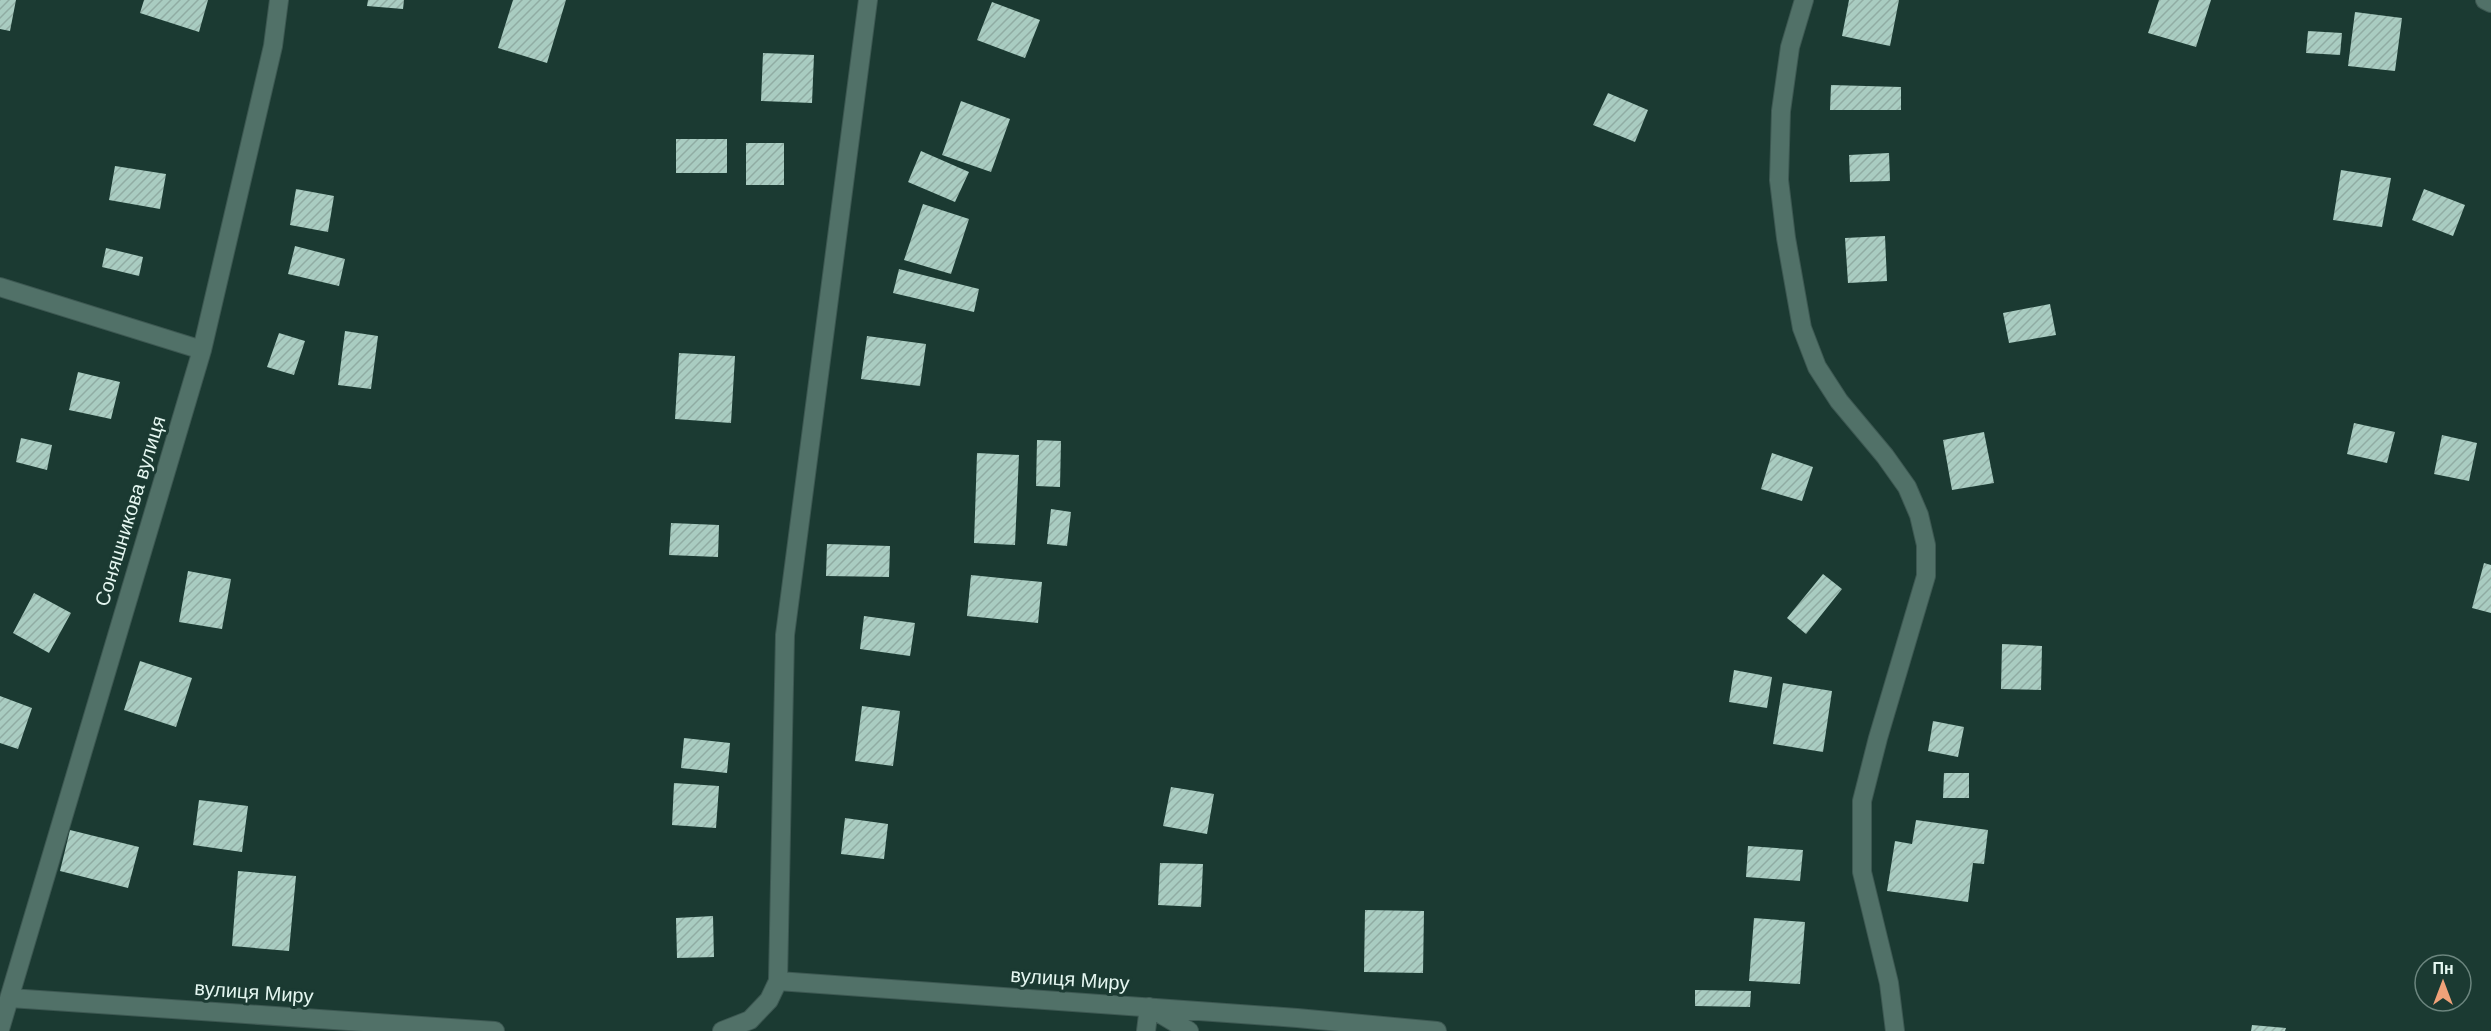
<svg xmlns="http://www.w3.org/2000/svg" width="2491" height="1031" font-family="Helvetica,sans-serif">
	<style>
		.building { fill: url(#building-hatch) }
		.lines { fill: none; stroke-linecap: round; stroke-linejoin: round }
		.minor-casing { stroke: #3d5852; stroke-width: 20 }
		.minor { stroke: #517168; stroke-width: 18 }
		.labels { text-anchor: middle; stroke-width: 6; stroke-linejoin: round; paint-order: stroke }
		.street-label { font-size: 20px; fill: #e4f6f0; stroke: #1b3a32 }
	</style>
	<defs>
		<pattern id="building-hatch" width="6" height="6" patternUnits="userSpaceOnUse" patternTransform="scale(1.5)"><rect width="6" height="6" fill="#a9ccc1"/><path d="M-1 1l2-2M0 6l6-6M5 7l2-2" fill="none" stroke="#90aca3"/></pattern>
	</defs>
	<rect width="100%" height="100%" fill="#1b3a32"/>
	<path class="building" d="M 0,0 L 16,0 L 10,31 L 0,29 Z
		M 144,0 L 208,0 L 199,32 L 140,13 Z
		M 368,0 L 404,0 L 403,9 L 367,6 Z
		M 513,0 L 566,0 L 547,63 L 498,48 Z
		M 1849,0 L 1899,0 L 1890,46 L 1842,36 Z
		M 2159,0 L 2211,0 L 2196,47 L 2148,33 Z
		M 992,2 L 1040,20 L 1025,58 L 977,40 Z
		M 2355,12 L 2402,18 L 2395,71 L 2348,66 Z
		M 2308,31 L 2342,33 L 2340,55 L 2306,53 Z
		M 763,53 L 814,55 L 812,103 L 761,101 Z
		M 1831,85 L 1901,87 L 1901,110 L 1830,110 Z
		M 1608,93 L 1648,110 L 1635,142 L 1593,125 Z
		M 961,101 L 1010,119 L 991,172 L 942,155 Z
		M 676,139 L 727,139 L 727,173 L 676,173 Z
		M 746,143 L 784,143 L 784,185 L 746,185 Z
		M 921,151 L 969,172 L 955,202 L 908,182 Z
		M 1889,153 L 1890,181 L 1850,182 L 1849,155 Z
		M 115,166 L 166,174 L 160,209 L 109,200 Z
		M 2341,170 L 2391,178 L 2382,227 L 2333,220 Z
		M 296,189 L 334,196 L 328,232 L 290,225 Z
		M 2424,189 L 2465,205 L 2453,236 L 2412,220 Z
		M 923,204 L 969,219 L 951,274 L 904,260 Z
		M 1885,236 L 1887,281 L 1848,283 L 1845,238 Z
		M 295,246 L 345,259 L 339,286 L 288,274 Z
		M 106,248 L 143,257 L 139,276 L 102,267 Z
		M 899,269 L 979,289 L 974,312 L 893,293 Z
		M 2050,304 L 2056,335 L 2009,343 L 2003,313 Z
		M 345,331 L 378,336 L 371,389 L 338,385 Z
		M 279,333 L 305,341 L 294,375 L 267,367 Z
		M 867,336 L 926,344 L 920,386 L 861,379 Z
		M 679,353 L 735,356 L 731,423 L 675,419 Z
		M 78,372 L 120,382 L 111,419 L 69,410 Z
		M 2354,423 L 2395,432 L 2387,463 L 2347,454 Z
		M 1984,432 L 1994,483 L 1952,490 L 1943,440 Z
		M 2442,435 L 2477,443 L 2469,481 L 2434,474 Z
		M 21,438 L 52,445 L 47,470 L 16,462 Z
		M 1037,440 L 1061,441 L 1060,487 L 1036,486 Z
		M 977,453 L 1019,455 L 1015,545 L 974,543 Z
		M 1772,453 L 1813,467 L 1802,501 L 1761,489 Z
		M 1051,509 L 1071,512 L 1067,546 L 1047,544 Z
		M 671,523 L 719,525 L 718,557 L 669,555 Z
		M 827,544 L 890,546 L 889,577 L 826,576 Z
		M 2484,563 L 2491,565 L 2491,613 L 2472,608 Z
		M 188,571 L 231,579 L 222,629 L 179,622 Z
		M 1823,574 L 1842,589 L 1806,634 L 1787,618 Z
		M 971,575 L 1042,582 L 1038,623 L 967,616 Z
		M 34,593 L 71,613 L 49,653 L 13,633 Z
		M 864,616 L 915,623 L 910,656 L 860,649 Z
		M 2002,644 L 2042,646 L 2041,690 L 2001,689 Z
		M 140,661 L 192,678 L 176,727 L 124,710 Z
		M 1734,670 L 1772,677 L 1767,708 L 1729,702 Z
		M 1783,683 L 1832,691 L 1823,752 L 1773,744 Z
		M 0,696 L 32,708 L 18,749 L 0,743 Z
		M 862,706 L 900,711 L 893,766 L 855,761 Z
		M 1933,721 L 1964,727 L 1958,757 L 1928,751 Z
		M 684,738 L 730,743 L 727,773 L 681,768 Z
		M 1944,773 L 1969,773 L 1969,798 L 1943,798 Z
		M 674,783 L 719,786 L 716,828 L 672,825 Z
		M 1171,787 L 1214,794 L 1207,834 L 1163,826 Z
		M 199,800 L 248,806 L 242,852 L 193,845 Z
		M 845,818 L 888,824 L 884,859 L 841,854 Z
		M 1916,820 L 1988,830 L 1984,864 L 1973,863 L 1968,902 L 1887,891 L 1895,841 L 1912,844 Z
		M 70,830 L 139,847 L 128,888 L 60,871 Z
		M 1748,846 L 1803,850 L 1800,881 L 1746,877 Z
		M 1160,863 L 1203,864 L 1201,907 L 1158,905 Z
		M 238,871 L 296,876 L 289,951 L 232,946 Z
		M 1365,910 L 1424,911 L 1423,973 L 1364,972 Z
		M 713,916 L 714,957 L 677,958 L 676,918 Z
		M 1754,918 L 1805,922 L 1800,984 L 1749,981 Z
		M 1695,990 L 1751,991 L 1750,1007 L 1695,1006 Z
		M 2252,1025 L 2286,1028 L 2285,1031 L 2251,1031 Z"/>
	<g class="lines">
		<g class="minor-casing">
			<path id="minor" d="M 1804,0 L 1790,47 L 1781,111 L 1779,180 L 1786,238 L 1802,328 L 1817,367 L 1839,401 L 1885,456 L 1907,487 L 1919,515 L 1926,545 L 1926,576 L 1878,738 L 1862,801 L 1862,872 L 1889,983 L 1895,1031
				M 2485,0 L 2491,3
				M 0,287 L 202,350
				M 778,981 L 785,635 L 868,0
				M 10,998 L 495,1031
				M 0,1029 L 202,350 L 273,46 L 279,0
				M 722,1031 L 750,1020 L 769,1000 L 778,981 L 1297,1018 L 1437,1031
				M 1146,1031 L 1149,1007 L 1189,1031"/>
		</g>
		<use href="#minor" class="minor"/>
	</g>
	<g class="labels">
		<g class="street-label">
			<text transform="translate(130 511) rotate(-73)" y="7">Соняшникова вулиця</text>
			<text transform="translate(1070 979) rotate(4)" y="7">вулиця Миру</text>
			<text transform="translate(254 992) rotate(4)" y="7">вулиця Миру</text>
		</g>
	</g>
	<g transform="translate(2443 983)"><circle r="28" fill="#1b3a32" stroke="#6b857e" stroke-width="1.5"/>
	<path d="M0-4.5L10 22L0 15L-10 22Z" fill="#f0a279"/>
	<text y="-9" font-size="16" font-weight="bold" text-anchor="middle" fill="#e4f6f0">Пн</text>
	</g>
</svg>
